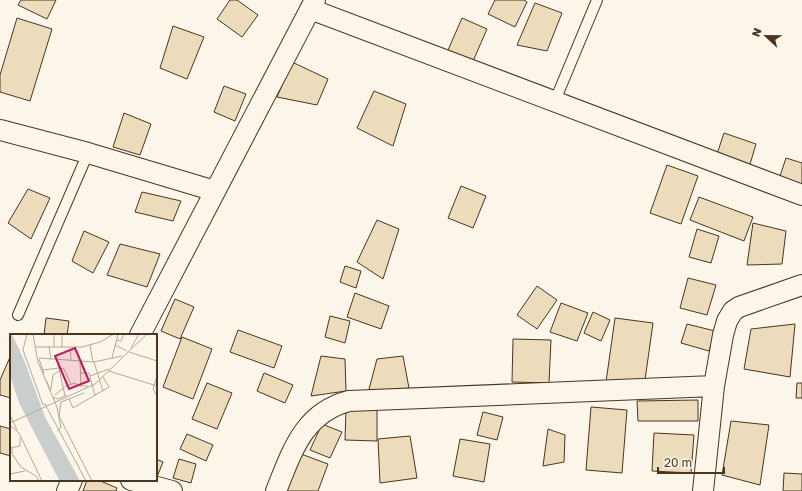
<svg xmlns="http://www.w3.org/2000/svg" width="802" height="491" font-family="'Golos Text',sans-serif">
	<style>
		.building { fill: #ecdcbc; stroke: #4a3520 }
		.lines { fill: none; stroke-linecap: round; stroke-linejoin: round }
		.service-casing { stroke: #4a3520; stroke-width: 12 }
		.minor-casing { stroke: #4a3520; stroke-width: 22 }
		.service { stroke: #fbf6e9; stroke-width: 10 }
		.minor { stroke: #fbf6e9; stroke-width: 20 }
		.inset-road { fill: none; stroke: #b4a999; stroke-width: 1 }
		.view { fill: #c2185b; fill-opacity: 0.15; stroke: #c2185b; stroke-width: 2 }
		.inset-edge { fill: none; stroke: #4a3520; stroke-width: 2 }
	</style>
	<rect width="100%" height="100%" fill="#fbf6e9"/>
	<path class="building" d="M 21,0 L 56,0 L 47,19 L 18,5 Z
		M 230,0 L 237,0 L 258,15 L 242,37 L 217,19 Z
		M 495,0 L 524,0 L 527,2 L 515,27 L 488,14 Z
		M 535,3 L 562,13 L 547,51 L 517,45 Z
		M 17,18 L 52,29 L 30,101 L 0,92 L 0,75 Z
		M 462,18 L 487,29 L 470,68 L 445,57 Z
		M 173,26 L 204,37 L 187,79 L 160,68 Z
		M 292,62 L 328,79 L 317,105 L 277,97 Z
		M 224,86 L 246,94 L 235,121 L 214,112 Z
		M 374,91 L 406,104 L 393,146 L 357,128 Z
		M 124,113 L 151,124 L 140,155 L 113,147 Z
		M 724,133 L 756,144 L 748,171 L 715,160 Z
		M 786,158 L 802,163 L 802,184 L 780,176 Z
		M 667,165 L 698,176 L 681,224 L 650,213 Z
		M 461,186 L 486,196 L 473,228 L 448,218 Z
		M 28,189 L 50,198 L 31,239 L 8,223 Z
		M 142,192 L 181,201 L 173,221 L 135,212 Z
		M 699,197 L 753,217 L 744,241 L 690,220 Z
		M 377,220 L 399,229 L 383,279 L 357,262 Z
		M 753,223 L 786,231 L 782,264 L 747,265 Z
		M 697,229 L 719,236 L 711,263 L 689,257 Z
		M 84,231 L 109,242 L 93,273 L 72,261 Z
		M 120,244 L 160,254 L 147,287 L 107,275 Z
		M 345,266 L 361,271 L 356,288 L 340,282 Z
		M 688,278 L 716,285 L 707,315 L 680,308 Z
		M 537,286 L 557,300 L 537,329 L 517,315 Z
		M 355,293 L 389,306 L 381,329 L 347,317 Z
		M 175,299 L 194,307 L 180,339 L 161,331 Z
		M 561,303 L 588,313 L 577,341 L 550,332 Z
		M 593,312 L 610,320 L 601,341 L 584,333 Z
		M 330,316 L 350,321 L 345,343 L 325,337 Z
		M 46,318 L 69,321 L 67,335 L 44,335 Z
		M 615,318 L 653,323 L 644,387 L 606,382 Z
		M 687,324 L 715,331 L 709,351 L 681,343 Z
		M 795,324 L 790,377 L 744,369 L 751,329 Z
		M 238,330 L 282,346 L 274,368 L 230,352 Z
		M 182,337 L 212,349 L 193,399 L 163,387 Z
		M 513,339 L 551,340 L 549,383 L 512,382 Z
		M 321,356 L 345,359 L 346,391 L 311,396 Z
		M 403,356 L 409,388 L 368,393 L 377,359 Z
		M 10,357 L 11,358 L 11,398 L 0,395 L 0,380 Z
		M 264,373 L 293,385 L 285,403 L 257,391 Z
		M 207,383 L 232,393 L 217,429 L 192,419 Z
		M 797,383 L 802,383 L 802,398 L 796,398 Z
		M 698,400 L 698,421 L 638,421 L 637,401 Z
		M 591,407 L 627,410 L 622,473 L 586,470 Z
		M 346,409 L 377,409 L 377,441 L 345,440 Z
		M 483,412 L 503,417 L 497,440 L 477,435 Z
		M 731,421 L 769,425 L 760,485 L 722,475 Z
		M 322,424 L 342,432 L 330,458 L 310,450 Z
		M 0,426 L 11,429 L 11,456 L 0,453 Z
		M 548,429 L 565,435 L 564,462 L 543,466 Z
		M 654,433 L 694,435 L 691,473 L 652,471 Z
		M 187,434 L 213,445 L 206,461 L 180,449 Z
		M 410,436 L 417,478 L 380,483 L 378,439 Z
		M 460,439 L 490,444 L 484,482 L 453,476 Z
		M 301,454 L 328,464 L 318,491 L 287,491 Z
		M 156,459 L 163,462 L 157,477 L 156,477 Z
		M 179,459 L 196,464 L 191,483 L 173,478 Z
		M 784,473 L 802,474 L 802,491 L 783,491 Z
		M 87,480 L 98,480 L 117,488 L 116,491 L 83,491 Z"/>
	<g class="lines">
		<g class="service-casing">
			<path id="service" d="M 554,103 L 597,0
				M 18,315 L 88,153"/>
		</g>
		<g class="minor-casing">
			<path id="minor" d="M 310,9 L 802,195
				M 0,130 L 88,153 L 215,191
				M 140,335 L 315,0
				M 131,480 L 172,491
				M 67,491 L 72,480
				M 276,491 C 292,452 303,413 349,401 L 714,386
				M 703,491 L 714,386 L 723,335 L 727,321 L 733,311 L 739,307 L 802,285"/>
		</g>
		<use href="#service" class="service"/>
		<use href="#minor" class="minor"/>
	</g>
	<g transform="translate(10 334)">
		<rect width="147" height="147" fill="#fbf6e9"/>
		<path d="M 0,0 L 2,0 L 14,26 L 35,83 L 70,147 L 50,147 L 48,144 L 9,69 L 0,41 Z" fill="#c9cecd"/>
		<path class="inset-road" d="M 17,0 L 13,16 L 33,71 L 35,70 L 76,147M 23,0 L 28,28 L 47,73 L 51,94 L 47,97M 52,0 L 52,14M 106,6 L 111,7 L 114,0M 80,11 L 83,28M 105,11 L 117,17M 39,12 L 41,25M 25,13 L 72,13 L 90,8 L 104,0M 44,13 L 44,0M 60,14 L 61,26M 121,14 L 129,0M 119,18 L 147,27M 29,24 L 84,28 L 112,22M 102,24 L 108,0M 29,25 L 34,40M 47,25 L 55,62M 70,27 L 71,52 L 78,52M 84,28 L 93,57M 49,34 L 54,35 L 61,50M 32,36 L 49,34M 99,37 L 147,52M 70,39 L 79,39 L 85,62M 80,42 L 99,35M 147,42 L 143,55 L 147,62M 36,46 L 41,57M 41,55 L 43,41 L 49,37M 45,61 L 56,52 L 64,49 L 71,52M 43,63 L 48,65 L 57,61M 59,65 L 63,74 L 99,53 L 93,43M 51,68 L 49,82 L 82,147M 51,68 L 74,59M 0,81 L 7,96M 0,89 L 85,50 L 137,0M 0,91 L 9,99 L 32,147M 0,114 L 10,112 L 10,104M 2,114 L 2,120 L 11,133 L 26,142 L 29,147M 0,140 L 15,137"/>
		<path class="view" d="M 65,14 L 79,47 L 59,55 L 45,22 Z"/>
		<rect width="147" height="147" class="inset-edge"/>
	</g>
	<g transform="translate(766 36) rotate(292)" stroke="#fbf6e9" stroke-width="3" paint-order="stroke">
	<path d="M0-3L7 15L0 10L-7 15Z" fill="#4a3520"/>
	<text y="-6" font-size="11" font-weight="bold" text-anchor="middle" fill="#4a3520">N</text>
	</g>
	<path d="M658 467v6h66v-6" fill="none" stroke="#4a3520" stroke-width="2"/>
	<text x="664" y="467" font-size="12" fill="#4a3520" stroke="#fbf6e9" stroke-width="3" paint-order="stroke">20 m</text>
</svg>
